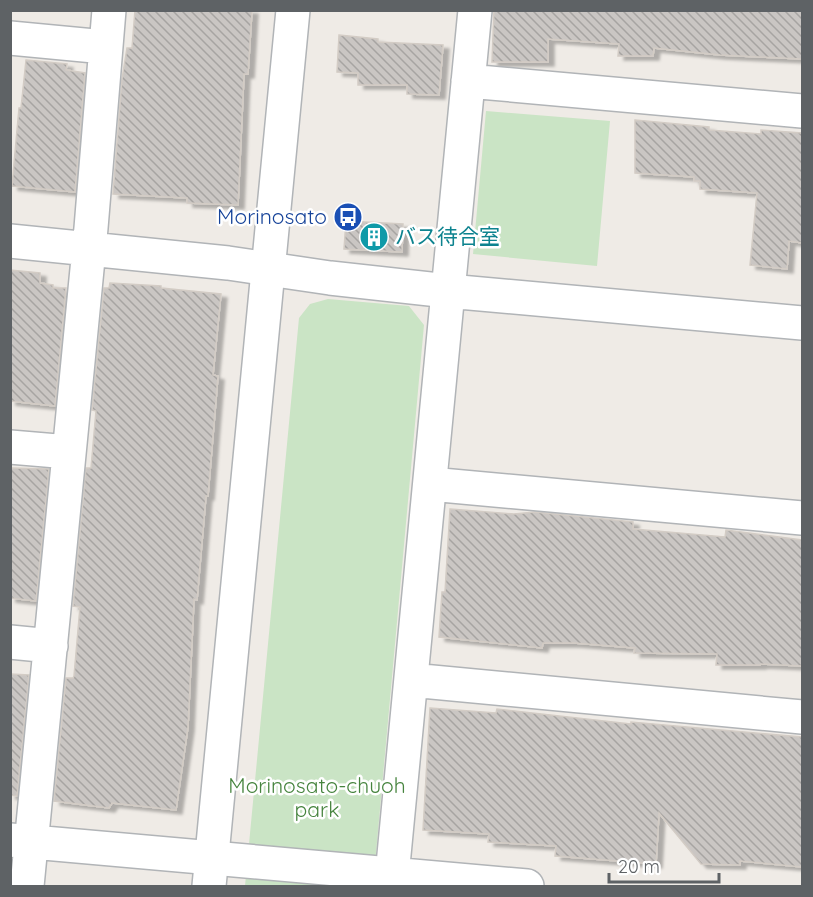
<svg xmlns="http://www.w3.org/2000/svg" width="813" height="897" font-family="Quicksand,'Noto Sans JP',sans-serif">
	<style>
		.green { fill: #cae4c5 }
		.building { fill: url(#building-back-hatch); stroke: #d3ccc5; stroke-width: 1.5; filter: url(#shadow) }
		.lines { fill: none; stroke-linecap: round; stroke-linejoin: round }
		.minor-casing { stroke: #b1b4b7; stroke-width: 36 }
		.tertiary-casing { stroke: #b1b4b7; stroke-width: 36 }
		.minor { stroke: #fff; stroke-width: 33 }
		.tertiary { stroke: #fff; stroke-width: 33 }
		.labels { text-anchor: middle; stroke-width: 5; stroke-linejoin: round; paint-order: stroke }
		.transit-label { font-size: 21px; fill: #164399; stroke: #fff; text-anchor: end }
		.culture-label { font-size: 21px; fill: #0d838f; stroke: #fff; text-anchor: start }
		.park-label { font-size: 21px; fill: #46843e; stroke: #fff }
	</style>
	<defs>
		<pattern id="building-back-hatch" width="6" height="6" patternUnits="userSpaceOnUse" patternTransform="scale(1.5)"><rect width="6" height="6" fill="#cac6c3"/><path d="M-1 5l2 2M0 0l6 6M5-1l2 2" fill="none" stroke="#a7a4a2"/></pattern>
		<filter id="shadow"><feDropShadow dx="6" dy="4" stdDeviation="1.5" flood-color="#0004"/></filter>
	</defs>
	<rect width="100%" height="100%" fill="#efebe6"/>
	<path class="green" d="M 486,111 L 610,121 L 597,266 L 473,254 Z
		M 328,299 L 409,306 L 424,325 L 373,886 L 245,886 L 299,318 L 310,304 Z"/>
	<path class="building" d="M 135,10 L 252,10 L 248,74 L 244,74 L 238,205 L 187,203 L 187,198 L 113,194 L 122,79 L 127,48 L 132,48 Z
		M 494,10 L 802,10 L 802,59 L 720,55 L 654,48 L 653,56 L 618,56 L 619,44 L 548,39 L 548,62 L 492,62 Z
		M 339,35 L 378,39 L 378,42 L 443,45 L 439,95 L 407,94 L 407,85 L 358,85 L 358,73 L 337,72 Z
		M 26,60 L 67,64 L 66,70 L 85,73 L 75,192 L 12,186 L 19,108 L 21,108 Z
		M 635,120 L 709,127 L 709,130 L 761,134 L 761,130 L 802,133 L 802,243 L 789,241 L 787,269 L 750,265 L 757,193 L 700,189 L 700,181 L 694,181 L 694,177 L 635,173 Z
		M 346,221 L 403,224 L 402,252 L 344,249 Z
		M 10,270 L 40,273 L 40,283 L 53,285 L 53,288 L 66,288 L 55,406 L 10,401 Z
		M 110,283 L 161,286 L 161,288 L 221,294 L 213,375 L 218,376 L 208,496 L 206,496 L 197,600 L 194,599 L 188,727 L 176,810 L 112,803 L 109,808 L 54,801 L 66,678 L 73,678 L 74,676 L 80,607 L 73,606 L 86,468 L 91,468 L 96,411 L 92,410 L 104,288 L 109,288 Z
		M 10,468 L 49,469 L 36,601 L 10,598 Z
		M 450,509 L 514,514 L 535,512 L 633,522 L 633,529 L 725,537 L 726,530 L 802,540 L 802,666 L 761,664 L 760,665 L 716,665 L 717,654 L 634,653 L 635,648 L 574,643 L 543,643 L 542,648 L 439,637 L 442,592 L 445,592 Z
		M 10,674 L 29,675 L 17,796 L 10,795 Z
		M 430,708 L 496,713 L 497,709 L 631,724 L 631,722 L 802,737 L 802,867 L 740,861 L 740,865 L 701,864 L 659,813 L 656,864 L 555,856 L 556,846 L 488,842 L 489,834 L 423,830 Z"/>
	<g class="lines">
		<g class="minor-casing">
			<path id="minor" d="M 10,38 L 105,47
				M 468,81 L 802,111
				M 10,241 L 228,263 L 330,278 L 448,291 L 802,323
				M 10,447 L 69,452
				M 430,484 L 802,518
				M 10,642 L 51,646
				M 411,680 L 802,717
				M 10,840 L 527,886
				M 27,886 L 91,228 L 109,10
				M 391,886 L 475,10"/>
		</g>
		<g class="tertiary-casing">
			<path id="tertiary" d="M 209,886 L 293,10"/>
		</g>
		<use href="#minor" class="minor"/>
		<use href="#tertiary" class="tertiary"/>
	</g>
	<defs>
		<g id="bus-disc" transform="scale(1.5)"><circle r="9.5" fill="#1a4fb4" stroke="#fff"/><path d="M-5-6H5V4H4V6H2V4H-2V6H-4V4H-5ZM-3.5-4V0h7V-4ZM-3.5 1.2v1.5H-2V1.2ZM2 1.2v1.5H3.5V1.2Z" fill="#fff"/></g>
		<g id="building-disc" transform="scale(1.5)"><circle r="9.5" fill="#0f9aa8" stroke="#fff"/><path d="M-4-6H4V6H1V3H-1V6H-4ZM-2.5-4.3h1.7v1.8h-1.7ZM.8-4.3h1.7v1.8H.8ZM-2.5-1h1.7V.8h-1.7ZM.8-1h1.7V.8H.8Z" fill="#fff"/></g>
	</defs>
	<g fill-rule="evenodd">
		<use href="#bus-disc" x="348" y="217"/>
		<use href="#building-disc" x="374" y="237"/>
	</g>
	<g class="labels">
		<g class="transit-label">
			<text x="327" y="224">Morinosato</text>
		</g>
		<g class="culture-label">
			<text x="395" y="244">バス待合室</text>
		</g>
		<g class="park-label">
			<text x="317" y="793">Morinosato-chuoh<tspan x="317" dy="24">park</tspan></text>
		</g>
	</g>
	<rect width="813" height="897" fill="none" stroke="#5e6265" stroke-width="24"/>
	<path d="M609 873v9h110v-9" fill="none" stroke="#5e6265" stroke-width="3"/>
	<text x="618" y="873" font-size="18" fill="#5e6265" stroke="#ffffff" stroke-width="4.5" paint-order="stroke">20 m</text>
</svg>
